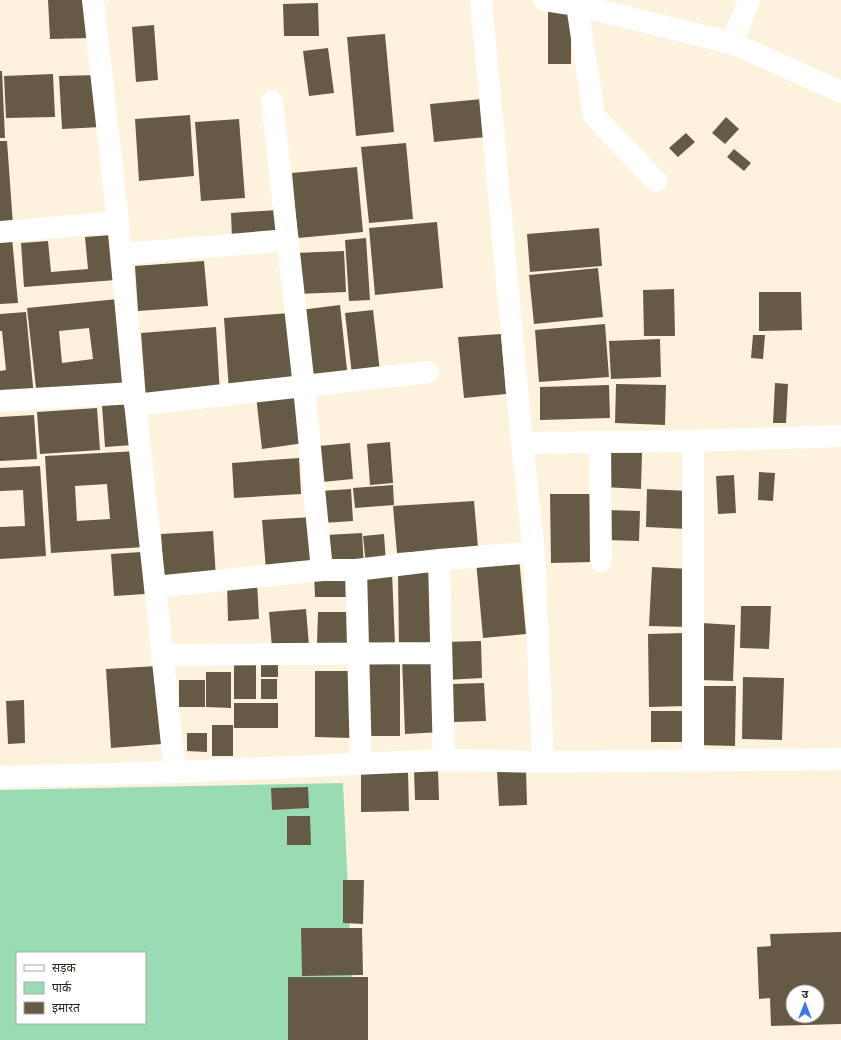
<svg xmlns="http://www.w3.org/2000/svg" width="841" height="1040" font-family="'Alegreya Sans','Noto Sans Devanagari',sans-serif">
	<style>
		.green { fill: #99dcb4; fill-rule: evenodd }
		.building { fill: #655b44; fill-rule: evenodd }
		.lines { fill: none; stroke-linecap: round; stroke-linejoin: round }
		.minor { stroke: #fff; stroke-width: 22 }
	</style>
	<rect width="100%" height="100%" fill="#fdf3dd"/>
	<path class="green" d="M 343,783 L 355,1040 L 0,1040 L 0,790 ZM 17,953 L 145,953 L 145,1023 L 17,1023 Z"/>
	<path class="building" d="M 48,0 L 89,0 L 90,38 L 50,39 Z
		M 318,3 L 319,36 L 284,36 L 283,4 Z
		M 548,6 L 571,6 L 571,64 L 548,64 Z
		M 154,25 L 158,80 L 136,82 L 132,27 Z
		M 385,34 L 394,132 L 356,136 L 347,37 Z
		M 328,48 L 334,93 L 309,96 L 303,51 Z
		M 0,71 L 2,71 L 5,138 L 0,138 Z
		M 53,74 L 55,117 L 6,118 L 4,76 Z
		M 99,75 L 101,127 L 62,129 L 59,76 Z
		M 482,99 L 486,137 L 434,142 L 430,104 Z
		M 190,115 L 194,176 L 139,181 L 135,119 Z
		M 726,117 L 739,129 L 725,144 L 712,133 Z
		M 239,119 L 245,198 L 201,201 L 195,122 Z
		M 686,133 L 695,142 L 678,157 L 669,148 Z
		M 0,141 L 7,141 L 13,225 L 0,226 Z
		M 406,143 L 413,219 L 369,223 L 361,147 Z
		M 734,149 L 751,163 L 744,171 L 727,157 Z
		M 357,167 L 363,232 L 298,238 L 292,173 Z
		M 277,210 L 279,235 L 232,238 L 231,213 Z
		M 437,222 L 443,288 L 375,295 L 369,228 Z
		M 599,228 L 602,266 L 530,272 L 527,234 Z
		M 112,235 L 116,280 L 24,287 L 21,243 L 48,241 L 51,272 L 88,269 L 85,237 Z
		M 12,238 L 18,303 L 0,304 L 0,239 Z
		M 366,238 L 370,300 L 349,301 L 345,240 Z
		M 344,251 L 346,292 L 297,294 L 295,253 Z
		M 204,261 L 208,306 L 138,311 L 135,266 Z
		M 598,268 L 603,317 L 534,324 L 529,275 Z
		M 674,289 L 675,336 L 644,336 L 643,290 Z
		M 759,292 L 801,292 L 802,330 L 759,331 Z
		M 118,299 L 127,387 L 37,397 L 27,308 ZM 89,328 L 93,359 L 62,363 L 59,331 Z
		M 340,305 L 348,379 L 308,383 L 300,310 Z
		M 373,310 L 380,372 L 352,375 L 345,313 Z
		M 26,312 L 34,397 L 0,401 L 0,371 L 6,370 L 2,331 L 0,331 L 0,314 Z
		M 290,313 L 295,386 L 229,391 L 224,318 Z
		M 605,324 L 609,377 L 539,382 L 535,330 Z
		M 216,327 L 220,394 L 146,399 L 141,333 Z
		M 501,334 L 506,394 L 464,398 L 458,337 Z
		M 753,335 L 765,335 L 763,359 L 751,358 Z
		M 660,339 L 661,377 L 611,379 L 609,341 Z
		M 775,383 L 788,384 L 786,423 L 773,423 Z
		M 616,384 L 666,385 L 665,425 L 615,423 Z
		M 609,385 L 610,418 L 540,420 L 540,387 Z
		M 298,391 L 304,443 L 262,449 L 256,396 Z
		M 130,403 L 133,445 L 105,447 L 102,405 Z
		M 97,408 L 100,450 L 40,454 L 37,412 Z
		M 34,415 L 37,459 L 0,461 L 0,417 Z
		M 390,442 L 393,483 L 370,485 L 367,444 Z
		M 350,443 L 353,479 L 322,482 L 319,446 Z
		M 138,451 L 144,547 L 51,553 L 45,456 ZM 107,484 L 110,519 L 77,521 L 75,486 Z
		M 604,452 L 642,453 L 641,489 L 603,487 Z
		M 299,458 L 301,494 L 234,498 L 232,463 Z
		M 40,466 L 46,556 L 0,559 L 0,527 L 25,526 L 23,490 L 0,491 L 0,468 Z
		M 759,472 L 775,473 L 773,501 L 758,500 Z
		M 734,475 L 736,513 L 718,514 L 716,476 Z
		M 393,485 L 394,505 L 355,508 L 353,488 Z
		M 351,489 L 353,521 L 323,523 L 320,491 Z
		M 647,489 L 689,491 L 688,529 L 646,527 Z
		M 550,494 L 592,494 L 593,562 L 551,563 Z
		M 474,501 L 478,547 L 397,553 L 393,506 Z
		M 607,510 L 640,511 L 639,541 L 606,540 Z
		M 313,517 L 316,566 L 266,570 L 262,520 Z
		M 213,531 L 216,578 L 164,582 L 161,534 Z
		M 362,533 L 364,566 L 329,569 L 326,535 Z
		M 384,534 L 386,563 L 366,565 L 363,536 Z
		M 142,552 L 145,594 L 114,596 L 111,554 Z
		M 519,557 L 526,634 L 483,638 L 476,561 Z
		M 652,567 L 690,569 L 688,627 L 649,626 Z
		M 392,572 L 395,645 L 366,646 L 363,573 Z
		M 398,572 L 430,572 L 431,649 L 399,649 Z
		M 352,573 L 352,597 L 315,597 L 314,574 Z
		M 257,582 L 259,619 L 228,621 L 227,583 Z
		M 741,606 L 771,606 L 769,649 L 740,648 Z
		M 306,609 L 309,646 L 272,648 L 269,612 Z
		M 318,612 L 354,612 L 354,645 L 317,644 Z
		M 701,623 L 735,625 L 733,681 L 699,680 Z
		M 685,633 L 686,706 L 649,707 L 648,634 Z
		M 481,641 L 482,678 L 446,680 L 444,642 Z
		M 261,656 L 278,656 L 278,677 L 261,677 Z
		M 439,657 L 442,732 L 405,734 L 402,659 Z
		M 234,661 L 256,662 L 256,699 L 234,699 Z
		M 368,661 L 400,661 L 400,736 L 368,736 Z
		M 157,666 L 162,744 L 111,748 L 106,669 Z
		M 315,671 L 352,671 L 352,738 L 315,737 Z
		M 206,672 L 231,672 L 231,708 L 206,707 Z
		M 743,677 L 784,678 L 782,740 L 742,739 Z
		M 261,679 L 277,679 L 277,699 L 261,699 Z
		M 179,680 L 205,680 L 205,707 L 179,707 Z
		M 484,683 L 486,721 L 453,722 L 452,684 Z
		M 699,686 L 736,686 L 735,746 L 698,745 Z
		M 24,700 L 25,743 L 8,744 L 6,701 Z
		M 234,703 L 278,703 L 278,728 L 234,728 Z
		M 651,711 L 689,711 L 689,742 L 651,742 Z
		M 212,725 L 233,725 L 233,756 L 212,756 Z
		M 187,733 L 207,733 L 207,752 L 187,751 Z
		M 526,769 L 527,805 L 499,806 L 497,771 Z
		M 438,770 L 439,800 L 415,800 L 414,771 Z
		M 408,771 L 409,811 L 361,812 L 361,773 Z
		M 308,787 L 309,808 L 272,810 L 271,788 Z
		M 287,816 L 310,816 L 311,845 L 287,845 Z
		M 343,880 L 364,880 L 363,924 L 343,923 Z
		M 301,928 L 362,928 L 363,975 L 302,976 Z
		M 841,932 L 841,1024 L 771,1026 L 770,998 L 759,999 L 757,947 L 771,946 L 770,934 ZM 793,992 L 817,992 L 817,1016 L 793,1016 Z
		M 288,977 L 368,977 L 368,1040 L 288,1040 Z"/>
	<g class="lines">
		<path class="minor" d="M 93,0 L 118,222 L 134,393 L 175,772
			M 481,0 L 522,443 L 534,552 L 543,762
			M 544,0 L 577,5 L 732,43 L 841,92
			M 577,5 L 594,116 L 656,181
			M 732,43 L 749,0
			M 272,101 L 304,387 L 322,570
			M 0,232 L 118,222
			M 121,254 L 288,240
			M 0,401 L 134,393
			M 135,405 L 428,372
			M 600,441 L 601,561
			M 693,441 L 693,761
			M 522,443 L 693,441 L 841,436
			M 439,560 L 444,760
			M 356,570 L 361,763
			M 155,587 L 322,570 L 356,570 L 439,560 L 534,552
			M 163,655 L 440,653
			M 0,777 L 175,772 L 444,760 L 543,762 L 841,759"/>
	</g>
	<rect x="16" y="952" width="130" height="72" fill="#ffffff" stroke="#a9a8a4"/>
	<rect x="24" y="965" width="20" height="6" fill="#ffffff" stroke="#a9a8a4"/>
	<text x="52" y="972" font-size="12" fill="#29251b">सड़क</text>
	<rect x="24" y="982" width="20" height="12" fill="#99dcb4" stroke="#a9a8a4"/>
	<text x="52" y="992" font-size="12" fill="#29251b">पार्क</text>
	<rect x="24" y="1002" width="20" height="12" fill="#655b44" stroke="#a9a8a4"/>
	<text x="52" y="1012" font-size="12" fill="#29251b">इमारत</text>
	<g transform="translate(805 1004)"><circle r="19" fill="#ffffff" stroke="#a9a8a4"/>
	<path d="M0-3L7 15L0 10L-7 15Z" fill="#3d76e5"/>
	<text y="-6" font-size="11" font-weight="bold" text-anchor="middle" fill="#29251b">उ</text>
	</g>
</svg>
